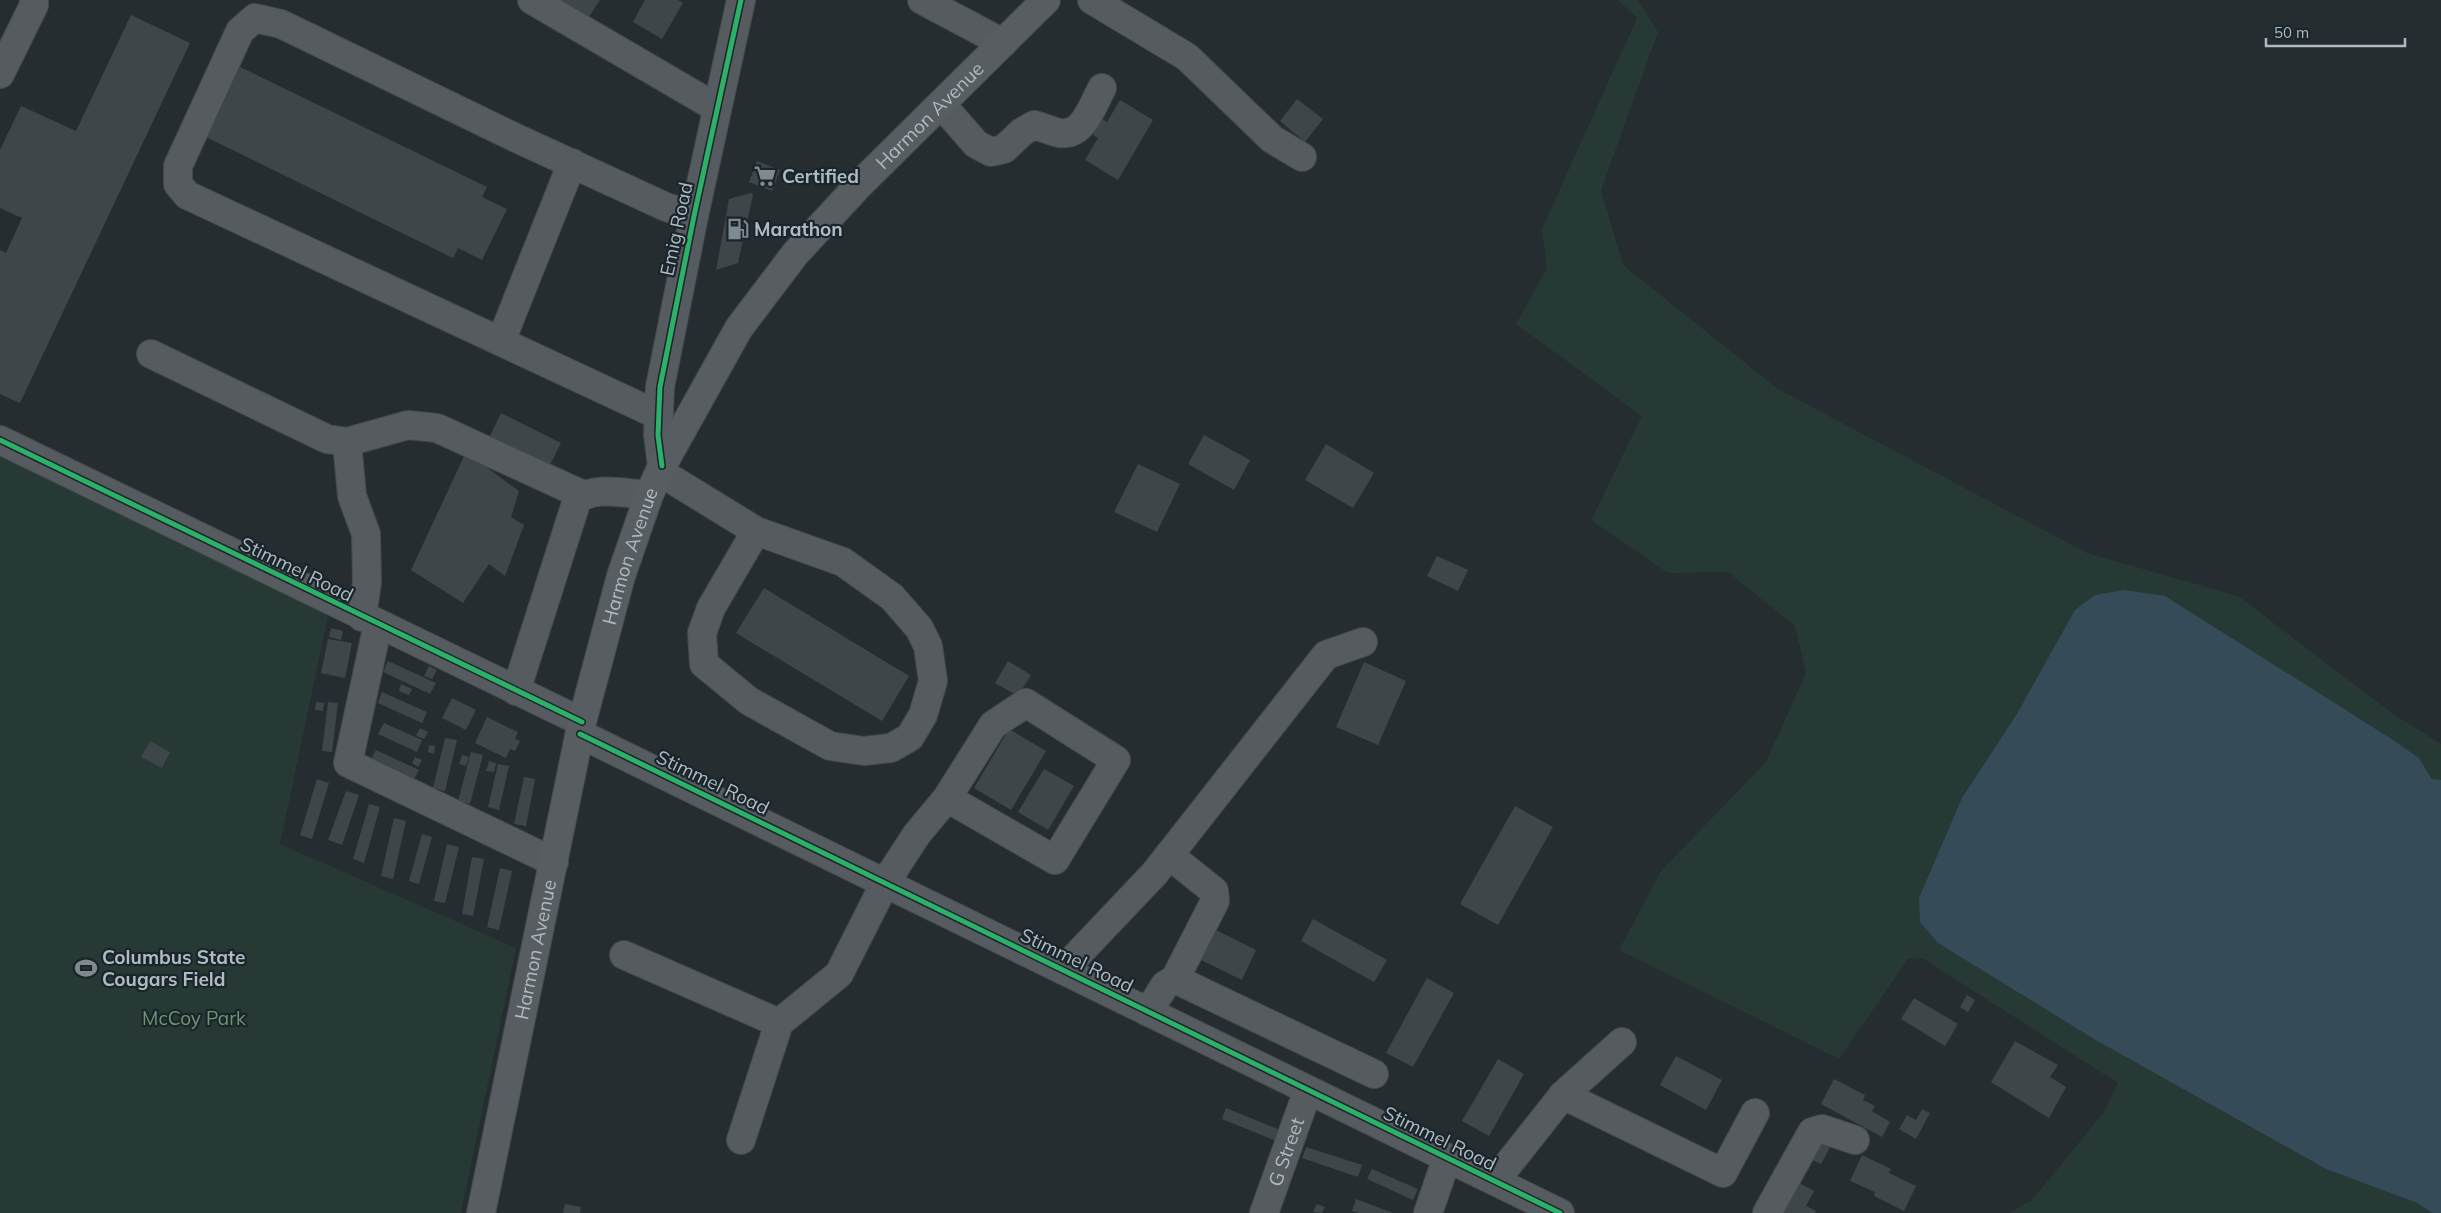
<svg xmlns="http://www.w3.org/2000/svg" width="2441" height="1213" font-family="Mulish,sans-serif">
	<style>
		.green { fill: #263935 }
		.water { fill: #354b58 }
		.building { fill: #3f4649 }
		.lines { fill: none; stroke-linecap: round; stroke-linejoin: round }
		.minor-casing { stroke: #44494b; stroke-width: 30 }
		.major-casing { stroke: #434a4d; stroke-width: 30 }
		.minor { stroke: #565b5f; stroke-width: 28 }
		.major { stroke: #585d61; stroke-width: 28 }
		.cycleway-casing { stroke: #1a252b; stroke-width: 8 }
		.cycleway { stroke: #2db169; stroke-width: 5 }
		.labels { text-anchor: middle; stroke-width: 4.5; stroke-linejoin: round; paint-order: stroke }
		.street-label { font-size: 19px; fill: #afbbc3; stroke: #1a252b }
		.poi-label { font-size: 19px; font-weight: bold; fill: #afbbc3; stroke: #1a252b; text-anchor: start }
		.park-label { font-size: 19px; fill: #709670; stroke: #1a252b }
	</style>
	<rect width="100%" height="100%" fill="#262d30"/>
	<path class="green" d="M 1618,0 L 1638,0 L 1658,32 L 1601,190 L 1623,265 L 1778,389 L 2087,553 L 2238,596 L 2393,714 L 2441,744 L 2441,780 L 2432,779 L 2419,758 L 2018,712 L 1962,798 L 2099,1042 L 2326,1169 L 2417,1203 L 2433,1213 L 2009,1213 L 2032,1200 L 2104,1112 L 2118,1083 L 1922,958 L 1908,959 L 1839,1059 L 1619,950 L 1661,871 L 1766,762 L 1806,673 L 1795,626 L 1728,572 L 1668,573 L 1591,520 L 1642,416 L 1516,324 L 1547,268 L 1542,229 L 1637,18 Z
		M 0,452 L 329,611 L 280,844 L 516,948 L 461,1213 L 0,1213 Z"/>
	<path class="water" d="M 2124,590 L 2165,596 L 2390,738 L 2419,758 L 2432,779 L 2441,780 L 2441,1213 L 2433,1213 L 2417,1203 L 2326,1169 L 2099,1042 L 1938,943 L 1920,922 L 1919,898 L 1962,798 L 2018,712 L 2075,610 L 2095,595 Z"/>
	<path class="building" d="M 560,0 L 600,0 L 589,17 Z
		M 645,0 L 678,0 L 683,3 L 662,39 L 633,22 Z
		M 131,15 L 190,43 L 20,403 L 0,394 L 0,250 L 6,253 L 22,218 L 0,208 L 0,150 L 21,106 L 76,131 Z
		M 240,67 L 487,187 L 482,197 L 507,209 L 482,260 L 458,248 L 453,258 L 206,137 Z
		M 1297,99 L 1323,119 L 1305,142 L 1280,121 Z
		M 1120,100 L 1153,120 L 1118,180 L 1085,160 L 1098,138 L 1093,135 L 1102,119 L 1107,122 Z
		M 757,161 L 780,170 L 772,191 L 749,182 Z
		M 751,193 L 753,195 L 738,263 L 716,270 L 729,199 Z
		M 501,413 L 561,443 L 549,467 L 489,438 Z
		M 1204,435 L 1250,460 L 1234,490 L 1188,464 Z
		M 1326,444 L 1374,473 L 1353,508 L 1305,480 Z
		M 466,452 L 519,491 L 511,517 L 524,525 L 505,576 L 489,564 L 463,603 L 411,570 Z
		M 1138,464 L 1180,484 L 1157,532 L 1114,512 Z
		M 1437,556 L 1468,570 L 1458,591 L 1427,576 Z
		M 764,588 L 909,676 L 882,721 L 736,633 Z
		M 331,628 L 343,631 L 341,640 L 329,637 Z
		M 328,639 L 352,643 L 345,678 L 321,673 Z
		M 388,661 L 436,683 L 430,694 L 383,672 Z
		M 1008,661 L 1031,675 L 1018,696 L 995,683 Z
		M 1364,662 L 1406,681 L 1378,745 L 1336,727 Z
		M 429,666 L 437,670 L 432,679 L 424,676 Z
		M 401,684 L 412,689 L 409,695 L 399,691 Z
		M 382,692 L 427,712 L 422,723 L 378,703 Z
		M 452,698 L 476,710 L 466,730 L 442,718 Z
		M 316,702 L 324,703 L 323,711 L 315,710 Z
		M 328,702 L 338,703 L 332,752 L 322,751 Z
		M 487,717 L 518,732 L 515,739 L 520,741 L 515,751 L 510,749 L 506,758 L 475,743 Z
		M 384,723 L 422,740 L 417,752 L 378,734 Z
		M 420,728 L 428,732 L 424,739 L 416,736 Z
		M 1009,729 L 1046,751 L 1011,810 L 974,788 Z
		M 445,738 L 457,740 L 445,791 L 433,788 Z
		M 150,741 L 170,752 L 162,768 L 141,757 Z
		M 429,745 L 435,746 L 434,754 L 428,752 Z
		M 376,750 L 419,770 L 413,781 L 370,761 Z
		M 471,752 L 483,755 L 470,804 L 458,801 Z
		M 462,755 L 469,757 L 466,766 L 459,764 Z
		M 415,757 L 422,760 L 418,767 L 412,763 Z
		M 489,761 L 496,763 L 494,772 L 486,771 Z
		M 498,764 L 509,766 L 499,810 L 488,807 Z
		M 1044,769 L 1074,786 L 1048,830 L 1018,812 Z
		M 524,777 L 535,779 L 526,826 L 514,824 Z
		M 317,779 L 329,783 L 312,839 L 300,835 Z
		M 346,791 L 359,795 L 342,845 L 328,840 Z
		M 369,804 L 380,807 L 364,863 L 353,859 Z
		M 1515,806 L 1553,827 L 1498,925 L 1460,904 Z
		M 394,818 L 406,821 L 393,879 L 381,876 Z
		M 422,834 L 432,837 L 419,884 L 409,881 Z
		M 447,844 L 459,847 L 445,903 L 434,901 Z
		M 472,857 L 484,859 L 473,916 L 462,914 Z
		M 500,868 L 512,871 L 499,930 L 487,927 Z
		M 1313,919 L 1387,960 L 1374,982 L 1301,941 Z
		M 1216,930 L 1256,950 L 1242,980 L 1201,960 Z
		M 1427,978 L 1454,993 L 1413,1067 L 1386,1053 Z
		M 1967,995 L 1975,1000 L 1968,1012 L 1960,1007 Z
		M 1914,998 L 1958,1024 L 1945,1046 L 1901,1019 Z
		M 2015,1041 L 2058,1065 L 2050,1077 L 2066,1087 L 2049,1118 L 1991,1082 Z
		M 1676,1056 L 1722,1080 L 1706,1110 L 1660,1085 Z
		M 1498,1059 L 1524,1074 L 1489,1136 L 1462,1121 Z
		M 1834,1079 L 1865,1095 L 1863,1100 L 1875,1106 L 1872,1111 L 1890,1122 L 1882,1137 L 1821,1104 Z
		M 1226,1108 L 1280,1130 L 1276,1141 L 1222,1119 Z
		M 1922,1109 L 1930,1113 L 1916,1139 L 1899,1129 L 1907,1115 L 1916,1120 Z
		M 1815,1135 L 1832,1144 L 1821,1164 L 1802,1155 Z
		M 1306,1147 L 1362,1165 L 1358,1177 L 1302,1158 Z
		M 1862,1155 L 1891,1169 L 1889,1173 L 1916,1186 L 1904,1211 L 1874,1196 L 1875,1192 L 1850,1181 Z
		M 1372,1169 L 1418,1189 L 1413,1200 L 1367,1179 Z
		M 1796,1181 L 1814,1191 L 1806,1206 L 1816,1211 L 1815,1213 L 1780,1213 Z
		M 1356,1199 L 1393,1213 L 1359,1213 L 1352,1211 Z
		M 565,1204 L 581,1207 L 580,1213 L 563,1213 Z
		M 1317,1204 L 1325,1207 L 1322,1213 L 1313,1212 Z"/>
	<g class="lines">
		<g class="minor-casing">
			<g id="minor">
				<path d="M 532,0 L 717,108"/>
				<path d="M 922,0 L 1003,43"/>
				<path d="M 1092,0 L 1187,57 L 1272,139 L 1302,157"/>
				<path d="M 0,74 L 34,5 L 34,0"/>
				<path d="M 941,104 L 976,144 L 991,152 L 1004,149 L 1022,132 L 1034,125 C 1043,127 1052,132 1060,133 C 1084,136 1092,106 1102,88"/>
				<path d="M 501,341 L 572,163"/>
				<path d="M 151,354 L 327,439 L 347,442 L 408,425 L 437,428 L 583,495"/>
				<path d="M 658,415 L 187,195 L 178,184 L 178,166 L 240,31 L 255,18 L 281,24 L 514,137 L 666,207 L 694,216"/>
				<path d="M 0,440 L 582,722"/>
				<path d="M 347,442 L 352,496 L 366,534 L 367,582 L 362,617"/>
				<path d="M 662,466 L 658,435 L 660,387 L 694,216 L 741,0"/>
				<path d="M 660,472 L 756,531 L 711,608 L 702,633 L 704,664 L 749,701 L 830,746 L 864,751 L 891,748 L 910,737 L 923,715 L 933,681 L 928,646 L 919,628 L 892,597 L 843,562 L 756,531"/>
				<path d="M 378,624 L 348,763 L 554,862"/>
				<path d="M 516,691 L 577,500 C 596,485 626,494 649,495"/>
				<path d="M 580,734 L 1560,1213"/>
				<path d="M 1169,855 L 1214,891 L 1215,901 L 1175,979"/>
				<path d="M 624,955 L 779,1023"/>
				<path d="M 1063,970 L 1155,873 L 1326,655 L 1363,642"/>
				<path d="M 1148,1012 L 1165,985 L 1175,979 L 1374,1074"/>
				<path d="M 1563,1095 L 1622,1042"/>
				<path d="M 741,1140 L 779,1023 L 839,974 L 885,883 L 917,834 L 947,798 L 1055,860 L 1116,760 L 1026,703 L 993,725 L 947,798"/>
				<path d="M 1495,1181 L 1563,1095 L 1723,1173 L 1755,1113"/>
				<path id="s1" d="M 1264,1213 L 1308,1090"/>
				<path d="M 1428,1213 L 1447,1158"/>
				<path d="M 1767,1213 L 1812,1132 L 1822,1129 L 1855,1140"/>
			</g>
		</g>
		<g class="major-casing">
			<g id="major">
				<path id="s2" d="M 481,1213 L 582,722 L 621,576 L 649,495 L 662,466 L 739,328 L 795,254 L 859,185 L 1046,0"/>
			</g>
		</g>
		<use href="#minor" class="minor"/>
		<use href="#major" class="major"/>
		<g class="cycleway-casing">
			<path id="cycleway" d="M 0,440 L 582,722
				M 662,466 L 658,435 L 660,387 L 694,216 L 741,0
				M 580,734 L 1560,1213"/>
		</g>
		<use href="#cycleway" class="cycleway"/>
	</g>
	<defs>
		<g id="supermarket-bare" transform="scale(1.725)"><path d="M-6-5.5h2.5l.6 2H6L4.5 2H-2.5L-4.4-4H-6ZM-1.5 3.2a1.3 1.3 0 1 0 .1 0ZM3 3.2a1.3 1.3 0 1 0 .1 0Z" fill="#7f8990" stroke="#1a252b" stroke-width="2.5" paint-order="stroke"/></g>
		<g id="fuel-bare" transform="scale(1.725)"><path d="M-5.5-6h7V0h2V4h1.3V-2.5L3-4.5l.8-.8L6-3V5H2.5V1h-1V6h-7ZM-4.2-4.7v3.2H.2V-4.7Z" fill="#7f8990" stroke="#1a252b" stroke-width="2.5" paint-order="stroke"/></g>
		<g id="stadium-bare" transform="scale(1.725)"><path d="M0-5a6.5 5 0 1 0 0 10a6.5 5 0 1 0 0-10ZM-3.5-1.8h7v3.6h-7Z" fill="#7f8990" stroke="#1a252b" stroke-width="2.5" paint-order="stroke"/></g>
	</defs>
	<g fill-rule="evenodd">
		<use href="#supermarket-bare" x="765" y="176"/>
		<use href="#fuel-bare" x="738" y="229"/>
		<use href="#stadium-bare" x="86" y="968"/>
	</g>
	<g class="labels">
		<g class="street-label">
			<text dy="7" stroke="none"><textPath href="#s2" startOffset="1214">Harmon Avenue</textPath></text>
			<text transform="translate(676 229) rotate(-78)" y="7">Emig Road</text>
			<text dy="7" stroke="none"><textPath href="#s2" startOffset="674">Harmon Avenue</textPath></text>
			<text transform="translate(297 569) rotate(26)" y="7">Stimmel Road</text>
			<text transform="translate(713 782) rotate(26)" y="7">Stimmel Road</text>
			<text dy="7" stroke="none"><textPath href="#s2" startOffset="269">Harmon Avenue</textPath></text>
			<text transform="translate(1077 960) rotate(26)" y="7">Stimmel Road</text>
			<text transform="translate(1440 1138) rotate(26)" y="7">Stimmel Road</text>
			<text dy="7" stroke="none"><textPath href="#s1" startOffset="65">G Street</textPath></text>
		</g>
		<g class="poi-label">
			<text x="782" y="183">Certified</text>
			<text x="754" y="236">Marathon</text>
			<text x="102" y="964">Columbus State<tspan x="102" dy="22">Cougars Field</tspan></text>
		</g>
		<g class="park-label">
			<text x="194" y="1025">McCoy Park</text>
		</g>
	</g>
	<path d="M2266 38v8h139v-8" fill="none" stroke="#afbbc3" stroke-width="2.5"/>
	<text x="2274" y="38" font-size="15" fill="#afbbc3" stroke="#1a252b" stroke-width="4" paint-order="stroke">50 m</text>
</svg>
